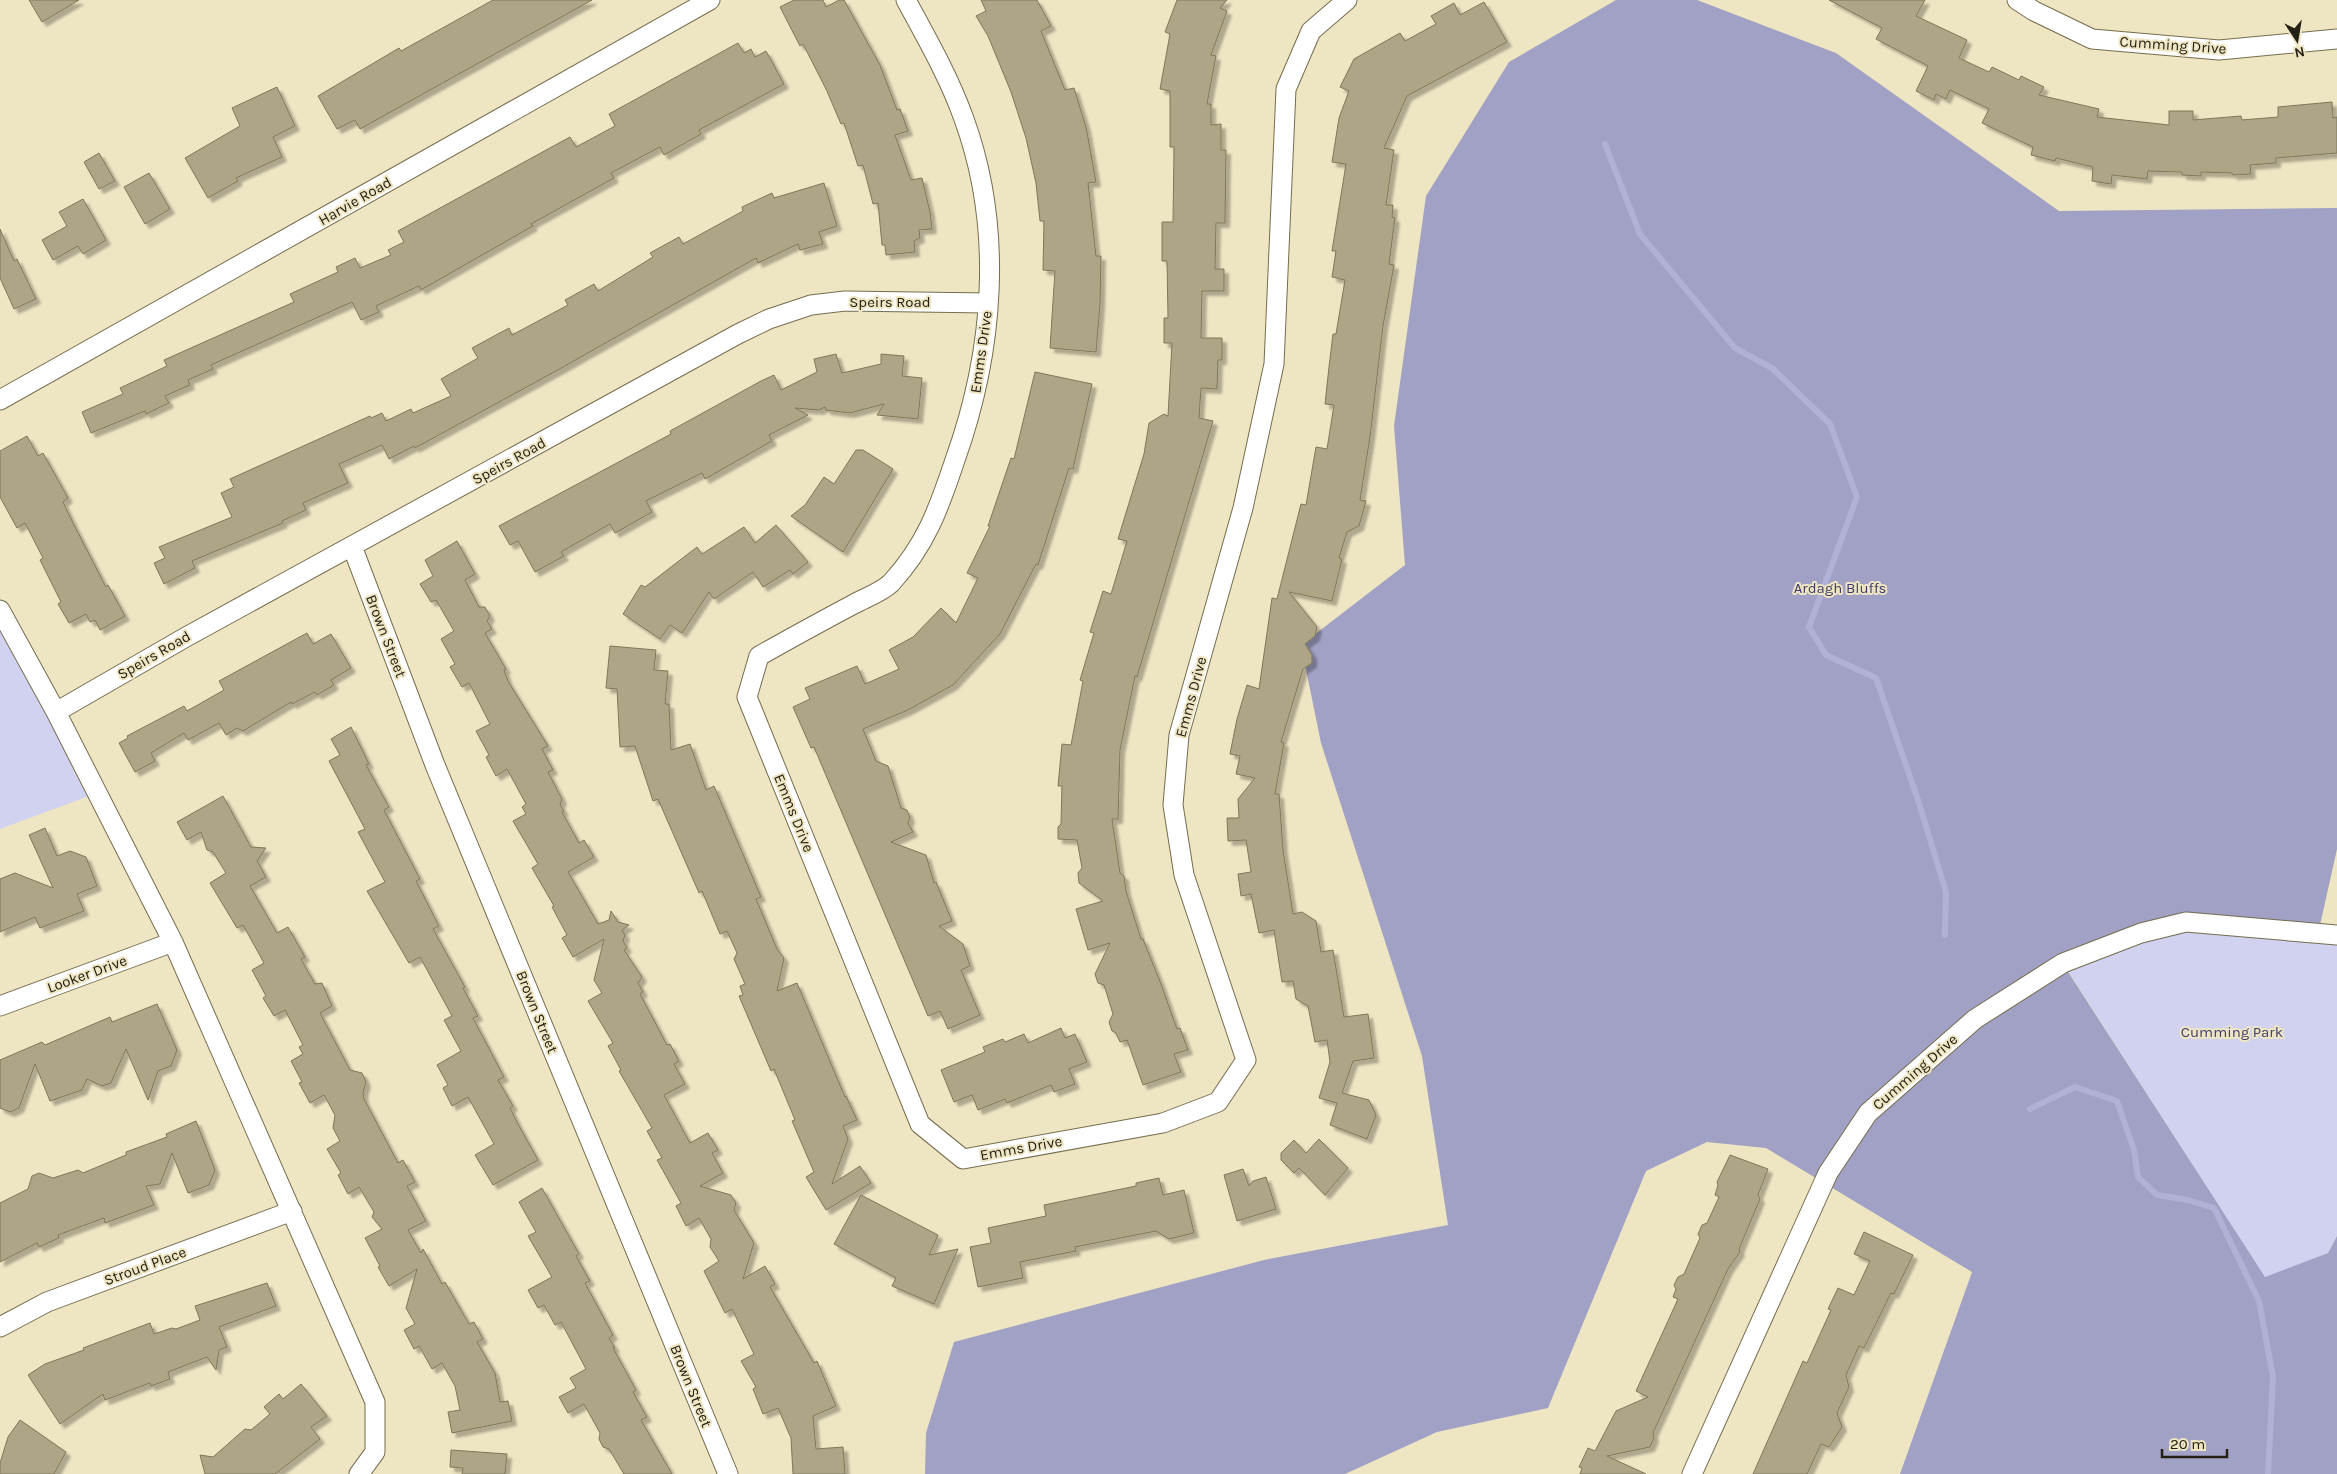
<svg xmlns="http://www.w3.org/2000/svg" width="2337" height="1474" font-family="Karla,sans-serif">
	<style>
		.green { fill: #d1d2f0 }
		.forest { fill: #a1a1c5 }
		.lines { fill: none; stroke-linecap: round; stroke-linejoin: round }
		.stream { stroke: #b0b1d5; stroke-width: 6 }
		.building { fill: #ada585; stroke: #7f7758; filter: url(#shadow) }
		.street-casing { stroke: #756d4f; stroke-width: 21 }
		.street { stroke: #fff; stroke-width: 19 }
		.labels { text-anchor: middle; stroke-width: 4; stroke-linejoin: round; paint-order: stroke }
		.street-label { font-size: 15px; fill: #242014; stroke: #eee5c3 }
		.park-label { font-size: 15px; fill: #3f3c6d; stroke: #eee5c3 }
	</style>
	<defs>
		<filter id="shadow"><feDropShadow dx="4.5" dy="4.5" stdDeviation="1" flood-color="#0004"/></filter>
	</defs>
	<rect width="100%" height="100%" fill="#eee5c3"/>
	<path class="green" d="M 0,610 L 97,793 L 0,829 Z
		M 2186,922 L 2337,937 L 2337,1236 L 2328,1253 L 2265,1278 L 2063,963 Z"/>
	<path class="forest" d="M 1616,0 L 1697,0 L 1836,53 L 2059,211 L 2337,208 L 2337,849 L 2318,934 L 2186,922 L 2063,964 L 2265,1277 L 2328,1253 L 2337,1236 L 2337,1474 L 1900,1474 L 1972,1272 L 1766,1148 L 1707,1142 L 1646,1171 L 1548,1408 L 1437,1432 L 1345,1474 L 925,1474 L 926,1433 L 954,1342 L 1264,1260 L 1448,1225 L 1422,1056 L 1321,743 L 1301,645 L 1405,565 L 1394,426 L 1426,196 L 1509,62 Z"/>
	<g class="lines">
		<path class="stream" d="M 1605,144 L 1640,234 L 1735,348 L 1772,368 L 1830,424 L 1857,497 L 1809,627 L 1826,655 L 1876,678 L 1919,803 L 1946,892 L 1945,935
			M 2030,1109 L 2075,1087 L 2117,1101 L 2134,1150 L 2138,1177 L 2157,1195 L 2188,1200 L 2214,1208 L 2259,1301 L 2273,1377 L 2268,1474"/>
	</g>
	<path class="building" d="M 29,0 L 79,0 L 42,22 Z
		M 493,0 L 592,0 L 360,129 L 355,120 L 337,129 L 318,96 L 399,48 L 401,51 Z
		M 794,0 L 823,0 L 826,7 L 839,0 L 844,0 L 880,65 L 897,110 L 900,109 L 908,131 L 895,135 L 911,180 L 922,178 L 930,212 L 932,229 L 919,230 L 920,238 L 914,241 L 915,252 L 886,255 L 885,245 L 882,245 L 878,203 L 873,204 L 863,165 L 858,166 L 844,123 L 841,124 L 826,89 L 803,44 L 800,46 L 780,7 Z
		M 981,0 L 1037,0 L 1051,26 L 1041,31 L 1065,90 L 1074,88 L 1086,127 L 1096,182 L 1088,183 L 1096,256 L 1101,256 L 1100,305 L 1096,352 L 1050,348 L 1055,271 L 1043,270 L 1044,221 L 1040,221 L 1036,183 L 1026,138 L 1011,92 L 988,36 L 976,16 L 986,11 Z
		M 1177,0 L 1227,0 L 1220,8 L 1227,11 L 1211,55 L 1216,56 L 1207,104 L 1211,104 L 1211,125 L 1221,124 L 1221,150 L 1226,150 L 1225,223 L 1216,223 L 1215,269 L 1224,269 L 1224,291 L 1202,291 L 1201,338 L 1222,338 L 1222,360 L 1218,360 L 1217,389 L 1201,388 L 1199,418 L 1213,421 L 1137,677 L 1135,676 L 1120,750 L 1118,819 L 1112,819 L 1120,873 L 1124,876 L 1126,891 L 1141,939 L 1143,939 L 1161,984 L 1177,1029 L 1180,1028 L 1188,1050 L 1174,1054 L 1181,1072 L 1143,1085 L 1127,1040 L 1120,1042 L 1116,1033 L 1112,1031 L 1109,1022 L 1113,1014 L 1104,985 L 1098,983 L 1095,974 L 1110,943 L 1088,950 L 1076,909 L 1103,901 L 1079,883 L 1078,873 L 1082,868 L 1077,840 L 1058,839 L 1058,827 L 1061,824 L 1062,786 L 1058,786 L 1062,744 L 1071,745 L 1083,681 L 1080,680 L 1094,633 L 1090,632 L 1103,591 L 1111,594 L 1127,541 L 1118,539 L 1144,454 L 1149,423 L 1164,414 L 1168,416 L 1172,343 L 1164,343 L 1164,318 L 1168,318 L 1167,261 L 1162,261 L 1162,222 L 1173,222 L 1174,147 L 1170,147 L 1170,91 L 1160,89 L 1170,34 L 1165,32 Z
		M 1829,0 L 1925,0 L 1916,16 L 1967,40 L 1959,58 L 1989,72 L 1992,67 L 2019,80 L 2021,76 L 2044,87 L 2039,95 L 2099,109 L 2097,117 L 2169,125 L 2169,111 L 2193,111 L 2193,120 L 2241,116 L 2242,120 L 2278,117 L 2278,107 L 2332,102 L 2333,118 L 2337,117 L 2337,153 L 2276,158 L 2276,163 L 2250,165 L 2251,174 L 2233,175 L 2232,173 L 2201,172 L 2201,176 L 2182,175 L 2182,172 L 2148,171 L 2147,179 L 2112,175 L 2111,184 L 2092,181 L 2093,167 L 2056,158 L 2055,161 L 2031,155 L 2033,147 L 1982,123 L 1989,109 L 1950,90 L 1946,99 L 1936,94 L 1934,100 L 1916,91 L 1928,66 L 1876,39 L 1882,28 Z
		M 1484,2 L 1507,42 L 1407,96 L 1384,148 L 1394,150 L 1386,205 L 1393,205 L 1392,217 L 1395,218 L 1389,264 L 1394,265 L 1383,326 L 1370,437 L 1360,500 L 1366,501 L 1359,526 L 1347,532 L 1339,558 L 1342,559 L 1332,601 L 1289,592 L 1317,627 L 1315,636 L 1305,644 L 1312,655 L 1312,663 L 1303,669 L 1281,742 L 1284,743 L 1275,794 L 1279,794 L 1283,850 L 1293,914 L 1302,912 L 1316,921 L 1321,952 L 1333,950 L 1344,1017 L 1368,1014 L 1374,1058 L 1353,1061 L 1342,1093 L 1369,1100 L 1376,1115 L 1367,1139 L 1330,1125 L 1337,1103 L 1319,1098 L 1330,1062 L 1327,1040 L 1315,1042 L 1308,1006 L 1296,999 L 1293,981 L 1282,982 L 1274,930 L 1259,933 L 1251,894 L 1241,896 L 1238,874 L 1251,872 L 1246,840 L 1228,841 L 1227,818 L 1239,818 L 1238,799 L 1255,778 L 1236,774 L 1240,756 L 1230,754 L 1237,719 L 1247,685 L 1259,689 L 1272,598 L 1277,599 L 1301,504 L 1306,505 L 1316,447 L 1327,449 L 1334,405 L 1325,404 L 1329,367 L 1333,334 L 1336,334 L 1345,280 L 1332,277 L 1336,251 L 1332,251 L 1346,164 L 1332,162 L 1339,118 L 1349,91 L 1340,87 L 1354,59 L 1400,33 L 1405,41 L 1436,24 L 1431,16 L 1454,3 L 1460,15 Z
		M 738,43 L 744,53 L 751,49 L 755,57 L 766,51 L 784,84 L 699,130 L 701,134 L 664,155 L 660,147 L 611,173 L 614,178 L 531,224 L 533,226 L 421,290 L 419,286 L 376,306 L 379,312 L 361,320 L 352,302 L 211,365 L 213,369 L 188,380 L 190,385 L 165,396 L 169,403 L 146,414 L 145,411 L 91,433 L 82,412 L 123,394 L 120,388 L 167,366 L 164,360 L 294,302 L 290,294 L 338,272 L 336,267 L 355,258 L 360,268 L 391,255 L 388,250 L 404,242 L 398,231 L 570,137 L 576,147 L 615,126 L 609,114 Z
		M 277,87 L 295,126 L 273,137 L 282,157 L 236,178 L 238,181 L 208,198 L 185,158 L 240,126 L 232,108 Z
		M 99,153 L 115,181 L 99,189 L 84,162 Z
		M 149,173 L 170,209 L 145,224 L 124,187 Z
		M 824,183 L 837,226 L 819,232 L 823,244 L 800,250 L 798,244 L 758,263 L 756,258 L 556,371 L 415,448 L 414,446 L 389,459 L 382,445 L 339,464 L 348,483 L 303,503 L 306,510 L 282,521 L 283,523 L 192,561 L 195,568 L 164,584 L 154,563 L 165,558 L 159,547 L 232,517 L 221,493 L 234,487 L 230,479 L 370,416 L 371,418 L 382,413 L 386,421 L 411,409 L 413,413 L 451,396 L 441,379 L 478,358 L 472,348 L 509,328 L 512,335 L 568,305 L 565,300 L 594,284 L 598,291 L 653,257 L 650,253 L 679,237 L 683,244 L 743,211 L 742,207 L 772,193 L 774,198 Z
		M 83,199 L 106,240 L 83,254 L 78,246 L 53,260 L 42,240 L 67,226 L 59,212 Z
		M 0,229 L 14,261 L 17,259 L 36,299 L 14,309 L 0,278 Z
		M 836,354 L 842,373 L 881,364 L 881,354 L 904,356 L 902,376 L 922,378 L 918,419 L 877,415 L 884,404 L 850,413 L 826,410 L 825,407 L 819,410 L 795,408 L 808,415 L 769,435 L 772,441 L 705,479 L 702,473 L 646,501 L 652,512 L 615,533 L 610,524 L 561,552 L 564,556 L 535,572 L 518,541 L 510,545 L 499,526 L 671,434 L 670,431 L 761,381 L 774,375 L 781,390 L 817,372 L 814,359 Z
		M 1035,372 L 1092,384 L 1073,469 L 1069,468 L 1038,565 L 1036,564 L 1000,634 L 953,685 L 908,710 L 863,729 L 876,761 L 888,766 L 901,808 L 907,810 L 910,818 L 908,823 L 913,832 L 891,842 L 926,855 L 934,883 L 936,882 L 952,921 L 939,926 L 963,944 L 970,966 L 961,970 L 980,1015 L 948,1029 L 940,1011 L 928,1016 L 814,747 L 811,748 L 793,707 L 810,699 L 805,688 L 857,666 L 865,684 L 899,669 L 889,650 L 913,637 L 941,608 L 956,623 L 978,578 L 967,573 L 990,526 L 988,526 L 1011,458 L 1014,459 Z
		M 27,436 L 38,456 L 43,453 L 68,498 L 63,502 L 73,523 L 106,587 L 108,585 L 125,616 L 100,630 L 95,620 L 90,622 L 86,614 L 69,623 L 58,604 L 61,602 L 40,560 L 43,558 L 25,523 L 17,528 L 0,497 L 0,451 Z
		M 856,450 L 863,450 L 893,469 L 843,552 L 791,516 L 805,505 L 824,477 L 834,484 Z
		M 776,525 L 808,562 L 793,574 L 790,570 L 763,587 L 753,572 L 714,599 L 709,592 L 682,633 L 670,625 L 660,639 L 623,614 L 641,585 L 645,587 L 697,547 L 702,554 L 744,527 L 755,543 Z
		M 457,541 L 475,574 L 465,580 L 479,607 L 485,607 L 490,616 L 487,621 L 492,629 L 485,633 L 506,669 L 504,670 L 508,681 L 548,746 L 542,749 L 553,770 L 548,772 L 562,799 L 560,805 L 564,811 L 562,812 L 579,843 L 584,840 L 594,857 L 568,872 L 598,924 L 609,920 L 611,911 L 618,922 L 629,925 L 622,930 L 625,935 L 623,941 L 627,948 L 624,950 L 642,977 L 638,983 L 643,992 L 640,994 L 667,1045 L 670,1044 L 679,1061 L 674,1064 L 685,1084 L 664,1095 L 690,1143 L 708,1133 L 718,1150 L 712,1153 L 723,1173 L 700,1186 L 731,1195 L 736,1203 L 734,1210 L 754,1243 L 743,1279 L 765,1266 L 775,1284 L 770,1287 L 814,1363 L 817,1361 L 836,1406 L 813,1416 L 816,1449 L 843,1447 L 845,1474 L 793,1474 L 791,1438 L 778,1408 L 763,1414 L 753,1389 L 756,1387 L 741,1361 L 754,1354 L 732,1309 L 725,1313 L 704,1271 L 719,1261 L 710,1247 L 711,1239 L 699,1218 L 686,1226 L 676,1206 L 681,1203 L 657,1160 L 662,1158 L 647,1131 L 652,1128 L 619,1071 L 621,1070 L 608,1046 L 613,1043 L 588,1001 L 602,993 L 594,980 L 604,939 L 573,957 L 562,938 L 567,935 L 552,907 L 554,906 L 532,868 L 538,864 L 513,821 L 526,814 L 522,807 L 526,804 L 507,769 L 496,776 L 486,757 L 489,755 L 476,731 L 490,724 L 469,683 L 462,687 L 450,667 L 455,664 L 441,639 L 454,631 L 436,600 L 431,602 L 420,584 L 433,576 L 425,560 Z
		M 307,633 L 313,644 L 331,634 L 351,668 L 331,680 L 334,685 L 317,695 L 315,692 L 292,704 L 291,702 L 243,731 L 237,728 L 226,735 L 219,723 L 188,740 L 184,733 L 151,753 L 155,761 L 135,772 L 119,743 L 128,738 L 127,736 L 184,706 L 187,711 L 224,690 L 219,681 Z
		M 610,646 L 656,650 L 654,670 L 668,671 L 665,704 L 669,704 L 671,750 L 690,744 L 706,790 L 714,786 L 761,897 L 756,899 L 777,949 L 784,958 L 777,991 L 797,983 L 845,1097 L 846,1096 L 857,1120 L 843,1126 L 848,1139 L 832,1184 L 860,1166 L 871,1183 L 826,1210 L 806,1177 L 814,1172 L 792,1121 L 795,1120 L 774,1069 L 771,1071 L 739,996 L 743,995 L 740,986 L 745,984 L 734,959 L 737,953 L 727,931 L 720,934 L 702,891 L 699,893 L 658,799 L 653,801 L 635,746 L 620,747 L 617,689 L 606,688 Z
		M 351,727 L 369,764 L 366,765 L 389,807 L 384,810 L 420,879 L 416,881 L 439,926 L 433,929 L 465,987 L 463,988 L 478,1016 L 473,1018 L 504,1077 L 498,1080 L 513,1106 L 510,1108 L 518,1124 L 538,1160 L 493,1185 L 475,1155 L 494,1144 L 468,1097 L 452,1106 L 443,1088 L 448,1085 L 437,1065 L 461,1051 L 444,1020 L 452,1016 L 420,957 L 409,963 L 367,891 L 385,882 L 358,832 L 365,829 L 329,761 L 340,755 L 331,739 Z
		M 223,796 L 251,847 L 266,848 L 257,861 L 266,877 L 250,886 L 277,933 L 288,927 L 305,957 L 301,959 L 315,984 L 322,983 L 332,1006 L 320,1013 L 350,1070 L 362,1073 L 366,1082 L 363,1093 L 364,1099 L 398,1163 L 403,1160 L 415,1182 L 407,1186 L 426,1221 L 408,1230 L 421,1253 L 423,1249 L 442,1284 L 445,1282 L 469,1324 L 474,1322 L 483,1339 L 477,1342 L 495,1373 L 500,1402 L 508,1401 L 512,1421 L 452,1433 L 448,1412 L 460,1410 L 455,1386 L 442,1363 L 432,1369 L 419,1346 L 414,1349 L 404,1330 L 415,1324 L 406,1308 L 417,1269 L 389,1286 L 378,1267 L 380,1266 L 365,1238 L 382,1229 L 372,1217 L 374,1212 L 359,1187 L 348,1194 L 338,1175 L 341,1173 L 327,1149 L 340,1141 L 333,1128 L 335,1115 L 324,1095 L 310,1103 L 299,1083 L 302,1082 L 291,1061 L 303,1054 L 299,1047 L 303,1045 L 285,1010 L 274,1016 L 263,998 L 266,996 L 252,970 L 264,963 L 243,925 L 237,928 L 210,883 L 226,873 L 213,852 L 207,850 L 201,832 L 187,840 L 177,822 Z
		M 45,828 L 57,856 L 70,851 L 86,857 L 97,886 L 77,894 L 84,911 L 40,928 L 35,917 L 0,932 L 0,879 L 15,873 L 53,888 L 29,835 Z
		M 157,1004 L 177,1050 L 171,1066 L 158,1071 L 148,1100 L 126,1049 L 111,1083 L 102,1086 L 87,1079 L 82,1090 L 50,1101 L 35,1064 L 19,1108 L 10,1112 L 0,1108 L 0,1060 L 42,1042 L 45,1045 L 110,1017 L 112,1022 Z
		M 1061,1028 L 1065,1038 L 1075,1034 L 1087,1062 L 1069,1069 L 1075,1084 L 1054,1092 L 1051,1085 L 1007,1103 L 1005,1099 L 978,1110 L 972,1095 L 954,1102 L 941,1070 L 985,1052 L 983,1047 L 1003,1039 L 1005,1042 L 1024,1034 L 1028,1043 Z
		M 196,1121 L 215,1170 L 209,1185 L 188,1193 L 172,1153 L 160,1184 L 146,1186 L 154,1205 L 105,1223 L 104,1218 L 58,1235 L 59,1238 L 39,1247 L 37,1243 L 0,1262 L 0,1203 L 28,1189 L 32,1176 L 39,1173 L 53,1178 L 78,1170 L 83,1173 L 126,1155 L 126,1152 L 167,1137 L 166,1134 Z
		M 1319,1139 L 1348,1168 L 1325,1195 L 1299,1168 L 1294,1173 L 1281,1160 L 1281,1153 L 1294,1140 L 1306,1153 Z
		M 1730,1155 L 1768,1169 L 1758,1195 L 1760,1199 L 1739,1249 L 1740,1252 L 1728,1269 L 1653,1433 L 1654,1438 L 1650,1447 L 1607,1456 L 1646,1474 L 1580,1474 L 1582,1468 L 1579,1467 L 1588,1448 L 1595,1451 L 1616,1411 L 1648,1397 L 1636,1391 L 1678,1299 L 1673,1297 L 1676,1289 L 1674,1285 L 1678,1277 L 1684,1274 L 1700,1238 L 1698,1234 L 1702,1225 L 1707,1223 L 1719,1197 L 1715,1195 L 1718,1185 L 1717,1182 Z
		M 1243,1169 L 1249,1186 L 1253,1181 L 1266,1177 L 1276,1209 L 1237,1221 L 1224,1175 Z
		M 1159,1178 L 1163,1195 L 1184,1190 L 1194,1233 L 1169,1239 L 1156,1231 L 1075,1247 L 1076,1251 L 1020,1262 L 1023,1278 L 978,1287 L 970,1247 L 991,1243 L 988,1228 L 1046,1216 L 1044,1205 L 1136,1186 L 1136,1183 Z
		M 542,1188 L 579,1254 L 576,1256 L 590,1281 L 585,1283 L 613,1335 L 609,1338 L 615,1348 L 613,1348 L 636,1390 L 633,1392 L 647,1417 L 641,1420 L 672,1474 L 624,1474 L 609,1449 L 603,1447 L 599,1439 L 600,1433 L 584,1404 L 568,1413 L 559,1397 L 576,1388 L 570,1378 L 586,1369 L 561,1322 L 555,1325 L 544,1305 L 538,1308 L 528,1290 L 552,1277 L 528,1236 L 536,1232 L 519,1202 Z
		M 861,1195 L 938,1235 L 929,1255 L 958,1249 L 934,1304 L 892,1286 L 896,1278 L 834,1244 Z
		M 1864,1232 L 1913,1255 L 1894,1294 L 1891,1293 L 1864,1348 L 1859,1346 L 1846,1375 L 1849,1387 L 1837,1413 L 1842,1427 L 1829,1447 L 1821,1444 L 1807,1474 L 1753,1474 L 1803,1361 L 1807,1363 L 1831,1310 L 1828,1309 L 1838,1288 L 1854,1295 L 1870,1261 L 1854,1254 Z
		M 267,1283 L 276,1306 L 219,1327 L 227,1347 L 219,1350 L 216,1370 L 207,1357 L 168,1372 L 170,1379 L 151,1386 L 150,1383 L 105,1400 L 103,1394 L 60,1424 L 28,1375 L 45,1364 L 84,1350 L 83,1348 L 150,1323 L 154,1334 L 172,1328 L 176,1329 L 200,1320 L 195,1306 Z
		M 301,1384 L 327,1416 L 311,1427 L 320,1439 L 275,1474 L 205,1474 L 200,1455 L 213,1457 L 245,1429 L 251,1430 L 270,1414 L 264,1407 L 279,1394 L 283,1399 Z
		M 20,1420 L 66,1452 L 54,1474 L 0,1474 L 0,1463 L 8,1437 Z
		M 451,1450 L 507,1454 L 505,1474 L 462,1474 L 463,1468 L 450,1467 Z"/>
	<g class="lines">
		<g class="street-casing">
			<path id="street" d="M 906,0 C 927,39 949,77 964,119 C 1004,229 994,351 955,460 C 939,508 926,545 891,583 C 882,592 865,598 854,604 C 822,621 791,638 759,656 L 747,697 L 920,1124 L 963,1159 L 1163,1123 L 1218,1102 L 1246,1060 L 1184,875 L 1173,805 L 1179,735 L 1243,508 L 1274,364 L 1286,89 L 1311,31 L 1347,0
				M 2017,0 L 2034,11 L 2092,39 L 2219,50 L 2337,39
				M 0,400 L 710,0
				M 352,546 L 435,765 L 728,1474
				M 0,610 L 56,712 L 173,942 L 375,1402 L 375,1452 L 359,1474
				M 56,712 L 186,637 L 738,334 L 769,319 L 811,305 L 845,301 L 988,303
				M 0,1006 L 173,942
				M 0,1327 L 47,1302 L 292,1211
				M 1692,1474 L 1828,1173 L 1868,1113 L 1975,1019 L 2063,963 L 2141,933 L 2186,922 L 2337,935"/>
		</g>
		<use href="#street" class="street"/>
	</g>
	<g class="labels">
		<g class="street-label">
			<text transform="translate(2173 45) rotate(4)" y="5">Cumming Drive</text>
			<text transform="translate(355 201) rotate(-30)" y="5">Harvie Road</text>
			<text x="890" y="307">Speirs Road</text>
			<text transform="translate(981 352) rotate(-82)" y="5">Emms Drive</text>
			<text transform="translate(509 461) rotate(-29)" y="5">Speirs Road</text>
			<text transform="translate(386 636) rotate(69)" y="5">Brown Street</text>
			<text transform="translate(154 655) rotate(-30)" y="5">Speirs Road</text>
			<text transform="translate(1191 697) rotate(-75)" y="5">Emms Drive</text>
			<text transform="translate(794 813) rotate(68)" y="5">Emms Drive</text>
			<text transform="translate(87 974) rotate(-20)" y="5">Looker Drive</text>
			<text transform="translate(537 1012) rotate(68)" y="5">Brown Street</text>
			<text transform="translate(1915 1072) rotate(-41)" y="5">Cumming Drive</text>
			<text transform="translate(1021 1148) rotate(-10)" y="5">Emms Drive</text>
			<text transform="translate(145 1266) rotate(-20)" y="5">Stroud Place</text>
			<text transform="translate(691 1386) rotate(68)" y="5">Brown Street</text>
		</g>
		<g class="park-label">
			<text x="1840" y="593">Ardagh Bluffs</text>
			<text x="2232" y="1037">Cumming Park</text>
		</g>
	</g>
	<g transform="translate(2297 40) rotate(168)" stroke="#eee5c3" stroke-width="4" paint-order="stroke">
	<path d="M0-4L9 19L0 12L-9 19Z" fill="#242014"/>
	<text y="-8" font-size="14" font-weight="bold" text-anchor="middle" fill="#242014">N</text>
	</g>
	<path d="M2162 1449v8h65v-8" fill="none" stroke="#242014" stroke-width="2.5"/>
	<text x="2170" y="1449" font-size="15" fill="#242014" stroke="#eee5c3" stroke-width="4" paint-order="stroke">20 m</text>
</svg>
